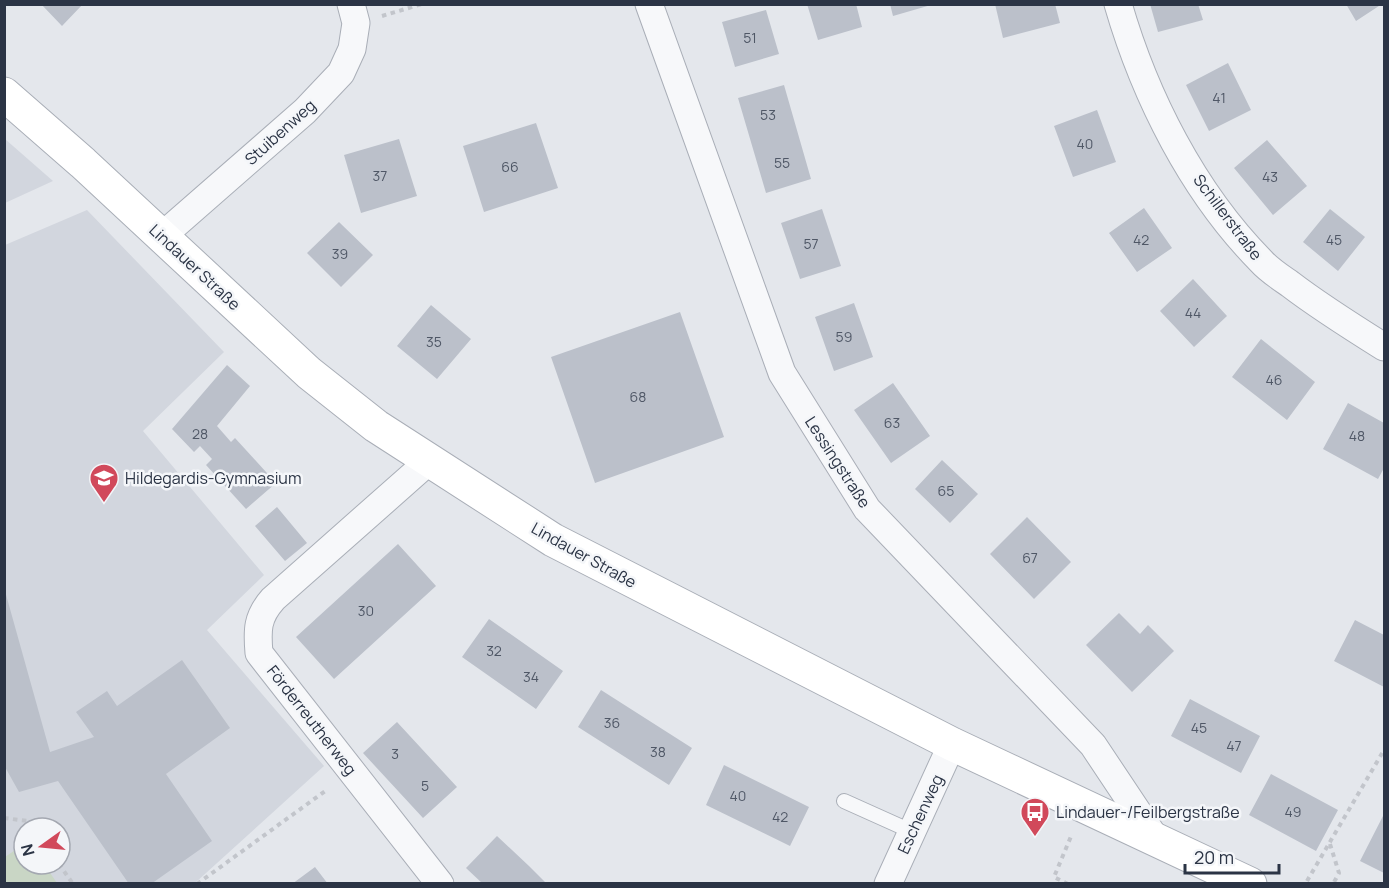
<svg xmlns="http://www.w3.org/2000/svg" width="1389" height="888" font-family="Manrope,sans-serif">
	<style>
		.built { fill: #d2d6de; fill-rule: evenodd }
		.green { fill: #c9d6c5 }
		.building { fill: #bbc0ca }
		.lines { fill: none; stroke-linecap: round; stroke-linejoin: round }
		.lane-casing { stroke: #a9aeb7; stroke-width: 16 }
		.street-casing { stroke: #a9aeb7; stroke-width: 29 }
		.secondary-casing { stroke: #a9aeb7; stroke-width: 35 }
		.path { stroke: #c2c5cb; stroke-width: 4; stroke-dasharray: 4.5 4.5; stroke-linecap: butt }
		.lane { stroke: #f7f8fa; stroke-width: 14 }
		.street { stroke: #f7f8fa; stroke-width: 27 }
		.secondary { stroke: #fff; stroke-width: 33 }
		.labels { text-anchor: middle; stroke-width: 5; stroke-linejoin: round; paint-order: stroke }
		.number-label { font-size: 14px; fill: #4f5766 }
		.street-label { font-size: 16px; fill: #2b3445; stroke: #f4f6f9 }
		.poi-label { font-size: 16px; fill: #2b3445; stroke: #f4f6f9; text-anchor: start }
	</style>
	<rect width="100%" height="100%" fill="#e4e7ec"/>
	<path class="built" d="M 4,139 L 5,139 L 53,181 L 5,203 Z
		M 87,210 L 224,352 L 143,431 L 264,575 L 207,630 L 324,766 L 195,883 L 5,884 L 5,245 ZM 24,828 L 60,828 L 60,864 L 24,864 Z"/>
	<path class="green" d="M 24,844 L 24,864 L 44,864 L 57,883 L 5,883 L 5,857 Z"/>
	<path class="building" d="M 41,4 L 83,4 L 62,26 Z
		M 807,4 L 856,4 L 862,27 L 818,40 Z
		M 890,4 L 931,4 L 931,5 L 893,16 Z
		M 995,4 L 1055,4 L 1060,23 L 1003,38 Z
		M 1150,4 L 1198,4 L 1203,20 L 1158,32 Z
		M 1346,4 L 1382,4 L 1356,21 Z
		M 766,10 L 779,54 L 735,67 L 722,22 Z
		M 1228,63 L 1251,110 L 1209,131 L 1186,85 Z
		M 784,85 L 811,179 L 766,193 L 738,98 Z
		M 1097,110 L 1116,162 L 1073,177 L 1054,126 Z
		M 536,123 L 558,188 L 484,212 L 463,146 Z
		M 399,139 L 417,196 L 361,213 L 344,155 Z
		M 1267,140 L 1307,186 L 1273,215 L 1234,168 Z
		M 1144,208 L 1172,248 L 1137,272 L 1109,233 Z
		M 822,209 L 841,266 L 800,279 L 781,223 Z
		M 1330,209 L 1365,237 L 1338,271 L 1303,242 Z
		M 339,222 L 373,255 L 341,287 L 307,253 Z
		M 1193,279 L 1227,316 L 1194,347 L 1160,311 Z
		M 854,303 L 873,357 L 834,371 L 815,317 Z
		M 431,305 L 471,339 L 437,379 L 397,346 Z
		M 680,312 L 724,437 L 595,483 L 551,357 Z
		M 1261,339 L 1315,382 L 1287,420 L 1232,377 Z
		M 227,365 L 250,386 L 217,426 L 231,442 L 235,438 L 276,483 L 246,509 L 206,465 L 212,459 L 200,446 L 194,452 L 172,429 Z
		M 893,383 L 930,436 L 891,463 L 854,410 Z
		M 1348,403 L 1384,423 L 1384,468 L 1378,479 L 1323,449 Z
		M 942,460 L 978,494 L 950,523 L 915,489 Z
		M 277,507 L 307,543 L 285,561 L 255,526 Z
		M 1027,517 L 1071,562 L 1034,599 L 990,554 Z
		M 398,544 L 436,586 L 334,679 L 296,637 Z
		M 5,591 L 50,752 L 94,737 L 76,712 L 107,691 L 117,706 L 182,660 L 230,728 L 166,774 L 212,841 L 151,884 L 129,884 L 58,781 L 19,792 L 5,767 Z
		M 1119,613 L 1140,634 L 1148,625 L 1174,651 L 1132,692 L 1086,645 Z
		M 489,619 L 563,671 L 536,709 L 462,657 Z
		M 1355,620 L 1384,635 L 1384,687 L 1334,661 Z
		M 601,690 L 692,748 L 669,785 L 578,727 Z
		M 1190,699 L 1260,736 L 1241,773 L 1171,736 Z
		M 397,722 L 457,787 L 423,818 L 363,753 Z
		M 724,765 L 809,807 L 790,846 L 706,805 Z
		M 1271,774 L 1338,810 L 1316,851 L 1249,815 Z
		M 1384,814 L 1384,873 L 1360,861 Z
		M 497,836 L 529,866 L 547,884 L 483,884 L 466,868 Z
		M 315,867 L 328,884 L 292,884 Z"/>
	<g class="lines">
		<g class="lane-casing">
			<path id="lane" d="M 844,801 L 913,832"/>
		</g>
		<g class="street-casing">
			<path id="street" d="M 649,4 L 782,373 L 867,509 L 1093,745 L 1157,841
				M 1118,4 C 1145,97 1193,192 1261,261 C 1269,270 1280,277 1290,284 C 1320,307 1352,327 1384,347
				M 162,236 L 305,111 L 341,73 L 352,49 L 356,23 L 351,4
				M 429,461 L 273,599 C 257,617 257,630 259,653 L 440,884
				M 888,884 L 952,744"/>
		</g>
		<g class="secondary-casing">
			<path id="secondary" d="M 4,94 L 83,163 L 309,373 L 376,426 L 553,540 L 952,744 L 1250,884"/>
		</g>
		<path class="path" d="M 382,16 L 422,4
			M 4,818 L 28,821 L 34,828
			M 1330,844 L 1339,873 L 1333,884
			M 59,864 L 73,884
			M 1307,881 L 1384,750
			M 197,884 L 328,789
			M 1068,884 L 1054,877 L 1072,834"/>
		<use href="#lane" class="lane"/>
		<use href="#street" class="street"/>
		<use href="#secondary" class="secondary"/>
	</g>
	<defs>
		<g id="school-pin" transform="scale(1.5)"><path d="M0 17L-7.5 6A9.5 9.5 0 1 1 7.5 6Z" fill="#d1495b" stroke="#f4f6f9"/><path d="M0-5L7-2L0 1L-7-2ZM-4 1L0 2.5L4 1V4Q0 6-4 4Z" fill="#fff"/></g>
		<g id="bus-pin" transform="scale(1.5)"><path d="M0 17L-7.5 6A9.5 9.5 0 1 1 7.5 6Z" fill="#d1495b" stroke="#f4f6f9"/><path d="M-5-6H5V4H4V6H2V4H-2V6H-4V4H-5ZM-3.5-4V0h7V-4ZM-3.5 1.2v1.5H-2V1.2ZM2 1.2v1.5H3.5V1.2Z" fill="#fff"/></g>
	</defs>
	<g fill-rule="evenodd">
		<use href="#school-pin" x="104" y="478"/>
		<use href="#bus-pin" x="1035" y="812"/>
	</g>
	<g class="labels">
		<g class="number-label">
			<text x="750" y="43">51</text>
			<text x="1219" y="103">41</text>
			<text x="768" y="120">53</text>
			<text x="1085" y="149">40</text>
			<text x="782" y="168">55</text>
			<text x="510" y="172">66</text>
			<text x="380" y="181">37</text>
			<text x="1270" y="182">43</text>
			<text x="1141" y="245">42</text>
			<text x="1334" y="245">45</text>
			<text x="811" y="249">57</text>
			<text x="340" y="259">39</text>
			<text x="1193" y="318">44</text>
			<text x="844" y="342">59</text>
			<text x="434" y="347">35</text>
			<text x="1274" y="385">46</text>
			<text x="638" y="402">68</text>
			<text x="892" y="428">63</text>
			<text x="200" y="439">28</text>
			<text x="1357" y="441">48</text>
			<text x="946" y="496">65</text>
			<text x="1030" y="563">67</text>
			<text x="366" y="616">30</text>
			<text x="494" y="656">32</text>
			<text x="531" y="682">34</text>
			<text x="612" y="728">36</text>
			<text x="1199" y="733">45</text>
			<text x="1234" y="751">47</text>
			<text x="658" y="757">38</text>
			<text x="395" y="759">3</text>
			<text x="425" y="791">5</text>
			<text x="738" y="801">40</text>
			<text x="1293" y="817">49</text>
			<text x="780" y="822">42</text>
		</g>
		<g class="street-label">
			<text transform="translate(280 132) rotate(-42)" y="6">Stuibenweg</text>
			<text transform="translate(1228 217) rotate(53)" y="6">Schillerstraße</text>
			<text transform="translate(195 267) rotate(43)" y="6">Lindauer Straße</text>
			<text transform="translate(838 462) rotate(57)" y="6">Lessingstraße</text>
			<text transform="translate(584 555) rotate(29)" y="6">Lindauer Straße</text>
			<text transform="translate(312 720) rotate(52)" y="6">Förderreutherweg</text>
			<text transform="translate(920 814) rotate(-65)" y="6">Eschenweg</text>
		</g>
		<g class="poi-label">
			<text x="125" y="484">Hildegardis-Gymnasium</text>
			<text x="1056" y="818">Lindauer-/Feilbergstraße</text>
		</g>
	</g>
	<rect width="1389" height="888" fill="none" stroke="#2b3445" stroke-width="12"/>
	<g transform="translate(42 846) rotate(255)"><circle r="28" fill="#f4f6f9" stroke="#a4a8b1" stroke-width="1.5"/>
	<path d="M0-4.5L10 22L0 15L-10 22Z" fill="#d1495b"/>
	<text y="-9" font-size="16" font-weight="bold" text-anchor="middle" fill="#2b3445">N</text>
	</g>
	<path d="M1185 864v9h94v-9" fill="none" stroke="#2b3445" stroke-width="3"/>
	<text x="1194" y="864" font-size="18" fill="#2b3445" stroke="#f4f6f9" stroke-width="4.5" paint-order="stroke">20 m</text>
</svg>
